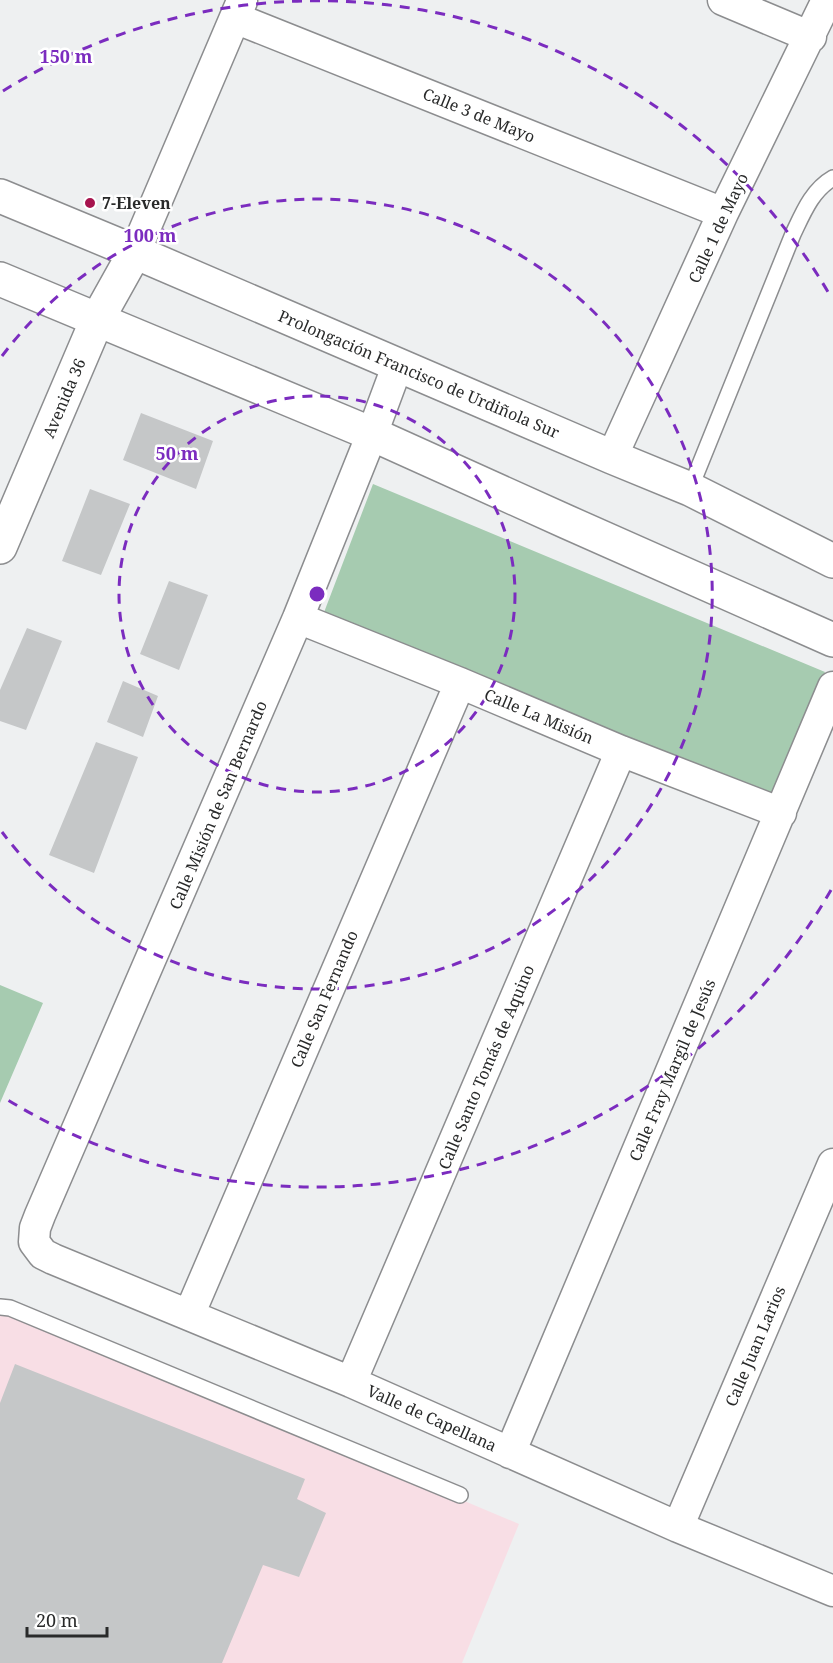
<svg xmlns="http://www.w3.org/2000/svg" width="833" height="1663" font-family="'Noto Serif',serif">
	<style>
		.industrial { fill: #f8dee5 }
		.green { fill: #a6cbb0 }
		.building { fill: #c5c7c8 }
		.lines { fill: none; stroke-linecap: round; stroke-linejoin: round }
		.service-casing { stroke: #8c8d8f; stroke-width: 18 }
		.minor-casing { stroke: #8c8d8f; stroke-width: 33 }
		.tertiary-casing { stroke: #8c8d8f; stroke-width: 36 }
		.secondary-casing { stroke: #8c8d8f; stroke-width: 36 }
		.service { stroke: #fff; stroke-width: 15 }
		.minor { stroke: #fff; stroke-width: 30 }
		.tertiary { stroke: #fff; stroke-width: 33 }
		.secondary { stroke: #fff; stroke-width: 33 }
		.ring { fill: none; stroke: #7b2cbf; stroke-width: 3; stroke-dasharray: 10 8 }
		.poi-dot { fill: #a7144e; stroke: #fff; stroke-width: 2 }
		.labels { text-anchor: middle; stroke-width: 5; stroke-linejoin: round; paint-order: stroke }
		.street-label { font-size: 16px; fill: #292a2a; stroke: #fff }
		.poi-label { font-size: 16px; font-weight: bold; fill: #292a2a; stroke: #fff; text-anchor: start }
		.centre { fill: #7b2cbf; stroke: #fff; stroke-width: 3 }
		.ring-label { font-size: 18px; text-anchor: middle; font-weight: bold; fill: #7b2cbf; stroke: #fff; stroke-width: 5; stroke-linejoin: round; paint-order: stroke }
	</style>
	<rect width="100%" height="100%" fill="#eef0f1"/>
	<path class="industrial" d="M 0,1305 L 519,1524 L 462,1663 L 0,1663 Z"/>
	<path class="green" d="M 373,484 L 825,672 L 769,802 L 323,615 Z
		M 0,985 L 43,1003 L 0,1103 Z"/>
	<path class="building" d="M 141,413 L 213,441 L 196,489 L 123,460 Z
		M 90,489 L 130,504 L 101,575 L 62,561 Z
		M 169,581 L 208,595 L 179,670 L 140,654 Z
		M 27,628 L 62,641 L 26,730 L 0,721 L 0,690 Z
		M 123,681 L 158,696 L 143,737 L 107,722 Z
		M 96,742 L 138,757 L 94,873 L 49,855 Z
		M 15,1364 L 305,1479 L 297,1499 L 326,1513 L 299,1577 L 263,1565 L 222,1663 L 0,1663 L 0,1403 Z"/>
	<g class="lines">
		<g class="service-casing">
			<path id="service" d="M 690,489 L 793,234 C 803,213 812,190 833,178
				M 0,1307 L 10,1308 L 460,1495"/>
		</g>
		<g class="minor-casing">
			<path id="minor" d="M 723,0 L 811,37
				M 235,18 L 723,213
				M 135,252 L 242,1
				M 398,364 L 372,434 L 298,618 L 40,1215 L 35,1228 L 34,1242 L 43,1254 L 53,1259 L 351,1382 L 678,1527 L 833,1591
				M 612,457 L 723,213 L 827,0
				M 298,618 L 460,683 L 621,751 L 781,813
				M 189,1315 L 460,683
				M 351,1382 L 621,751
				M 510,1453 L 833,687
				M 678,1527 L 833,1164"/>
		</g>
		<g class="tertiary-casing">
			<path id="tertiary" d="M 0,547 L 97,320 L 135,252"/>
		</g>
		<g class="secondary-casing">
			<path id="secondary" d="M 0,196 L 135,252 L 612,457 L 690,489 L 833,561
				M 0,279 L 372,434 L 567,522 L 833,640"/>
		</g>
		<use href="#service" class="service"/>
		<use href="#minor" class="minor"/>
		<use href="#tertiary" class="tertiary"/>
		<use href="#secondary" class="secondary"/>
	</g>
	<g class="ring">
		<circle cx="317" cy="594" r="198"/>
		<path d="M2 356A395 395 0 1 1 2 832"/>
		<path d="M831 890A593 593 0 0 1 3 1097M3 91A593 593 0 0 1 831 297"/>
	</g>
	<circle class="poi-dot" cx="90" cy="203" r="6"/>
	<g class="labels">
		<g class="street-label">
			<text transform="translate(479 115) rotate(22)" y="6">Calle 3 de Mayo</text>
			<text transform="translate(718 228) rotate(-65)" y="6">Calle 1 de Mayo</text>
			<text transform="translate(419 374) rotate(23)" y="6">Prolongación Francisco de Urdiñola Sur</text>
			<text transform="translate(64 398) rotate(-67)" y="6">Avenida 36</text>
			<text transform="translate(539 716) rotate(23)" y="6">Calle La Misión</text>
			<text transform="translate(218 805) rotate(-67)" y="6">Calle Misión de San Bernardo</text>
			<text transform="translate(324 999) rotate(-67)" y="6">Calle San Fernando</text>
			<text transform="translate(486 1067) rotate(-67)" y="6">Calle Santo Tomás de Aquino</text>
			<text transform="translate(672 1070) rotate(-67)" y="6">Calle Fray Margil de Jesús</text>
			<text transform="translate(755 1346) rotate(-67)" y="6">Calle Juan Larios</text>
			<text transform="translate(432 1418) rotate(24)" y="6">Valle de Capellana</text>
		</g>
		<g class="poi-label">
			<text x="102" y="209">7-Eleven</text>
		</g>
	</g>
	<circle cx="317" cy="594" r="9" class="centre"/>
	<g class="ring-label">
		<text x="66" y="63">150 m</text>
		<text x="150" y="242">100 m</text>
		<text x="177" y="460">50 m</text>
	</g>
	<path d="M27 1627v9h80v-9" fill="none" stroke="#292a2a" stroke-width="3"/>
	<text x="36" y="1627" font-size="18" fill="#292a2a" stroke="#ffffff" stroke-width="4.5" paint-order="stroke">20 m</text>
</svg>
